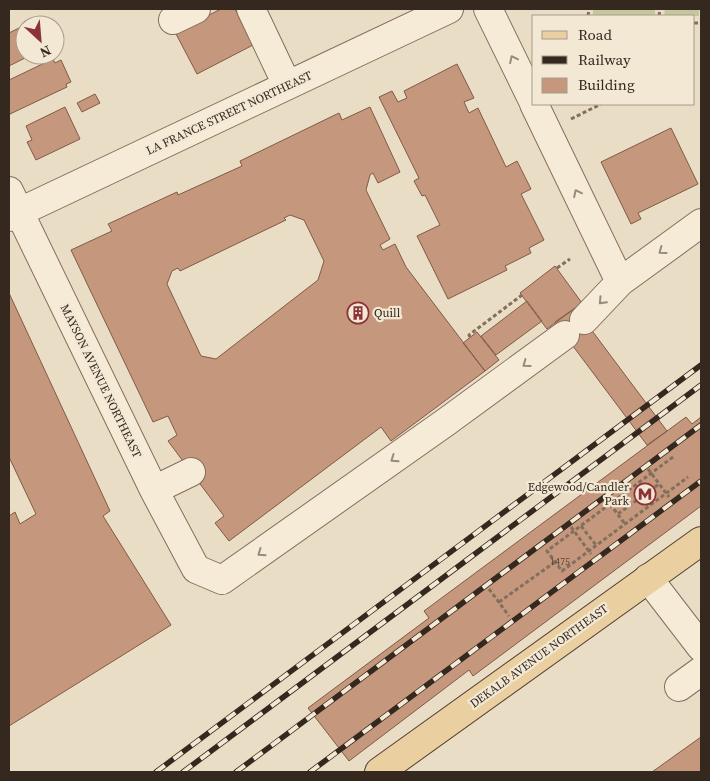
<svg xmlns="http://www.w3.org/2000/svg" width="710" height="781" font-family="'Source Serif 4',serif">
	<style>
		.green { fill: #c4c79a }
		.building { fill: #c5987e; stroke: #805a45; fill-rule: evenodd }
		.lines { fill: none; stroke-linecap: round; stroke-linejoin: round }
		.minor-casing { stroke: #836f5d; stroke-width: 30 }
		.major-casing { stroke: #523e31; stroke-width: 30 }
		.path { stroke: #836f5d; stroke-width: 3; stroke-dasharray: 4 2.5; stroke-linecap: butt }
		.minor { stroke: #f6ebd7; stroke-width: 28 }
		.major { stroke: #eacfa0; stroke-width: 28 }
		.rail-casing { stroke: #35291f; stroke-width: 5.5 }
		.rail { stroke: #f2e8d4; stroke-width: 4; stroke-dasharray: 11; stroke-linecap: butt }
		.path-bridge { stroke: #836f5d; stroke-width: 3; stroke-dasharray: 4 2.5; stroke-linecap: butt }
		.oneway { stroke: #968a7b }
		.labels { text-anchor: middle; stroke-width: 4.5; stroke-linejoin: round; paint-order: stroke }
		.number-label { font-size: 10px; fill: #594537 }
		.street-label { font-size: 12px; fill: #35291f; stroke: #f2e8d4 }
		.poi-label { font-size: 12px; fill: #35291f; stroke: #f2e8d4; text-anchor: start }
	</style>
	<rect width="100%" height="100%" fill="#eaddc5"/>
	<path class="green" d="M 593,9 L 655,9 L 655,16 L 593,16 Z
		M 665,9 L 699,9 L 699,16 L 664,16 Z"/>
	<path class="building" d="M 221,9 L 235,9 L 253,45 L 197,74 L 175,32 Z
		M 25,25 L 25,55 L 31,55 L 9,66 L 9,33 Z
		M 53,59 L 55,63 L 61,60 L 71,82 L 66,84 L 67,87 L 10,114 L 9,111 L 9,80 Z
		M 457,64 L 474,98 L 464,102 L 469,113 L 478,108 L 506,167 L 517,161 L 531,189 L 521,194 L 544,240 L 529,248 L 531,253 L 505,266 L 507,270 L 448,299 L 417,236 L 440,225 L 425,195 L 422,196 L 414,181 L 419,178 L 379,97 L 392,91 L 398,102 L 407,98 L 404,91 Z
		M 95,94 L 100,103 L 82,112 L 77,103 Z
		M 65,107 L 80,139 L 36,160 L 27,142 L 32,140 L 26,126 Z
		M 370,107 L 400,172 L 378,183 L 373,173 L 370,175 L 366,190 L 390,239 L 380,245 L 383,250 L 395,244 L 406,267 L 485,371 L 391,441 L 381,427 L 229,541 L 215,523 L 224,516 L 168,441 L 177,435 L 168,416 L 153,422 L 71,250 L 112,231 L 108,224 L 177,192 L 178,195 L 242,166 L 240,161 L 339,113 L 342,120 ZM 290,215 L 304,220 L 324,261 L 318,280 L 216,359 L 201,356 L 167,284 L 172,271 L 178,268 L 180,271 L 286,220 L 284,218 Z
		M 671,128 L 698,184 L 638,213 L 641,219 L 631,224 L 601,162 Z
		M 555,266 L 582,303 L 547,329 L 520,293 Z
		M 9,293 L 110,511 L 103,516 L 171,625 L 9,726 L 9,516 L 15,512 L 20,524 L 36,514 L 9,457 Z
		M 527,301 L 542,321 L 496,355 L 481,336 Z
		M 575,308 L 667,431 L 647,445 L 555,322 Z
		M 477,332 L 499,360 L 485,371 L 463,343 Z
		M 686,417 L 692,424 L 701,417 L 701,506 L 473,676 L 469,670 L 349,761 L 308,708 L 429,618 L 424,611 Z
		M 701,737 L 701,772 L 652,772 Z"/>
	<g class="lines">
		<g class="minor-casing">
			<path id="minor" d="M 251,9 L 287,85
				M 488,9 L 534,103
				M 173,20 L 196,9
				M 534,104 L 620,282
				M 9,191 L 154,490 L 196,569 L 222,580 L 446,422 L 565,335
				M 9,217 L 449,9
				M 584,320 L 620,282 L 701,223
				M 154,490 L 191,472
				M 648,578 L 701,647
				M 679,687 L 701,671"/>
		</g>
		<g class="major-casing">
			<path id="major" d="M 379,772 L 701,541"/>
		</g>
		<path class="path" d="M 588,16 L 589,9
			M 659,16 L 660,9
			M 694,23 L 698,23
			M 571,119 L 601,104
			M 557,268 L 570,259
			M 470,337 L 469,335 L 522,295
			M 648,469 L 669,497
			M 610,504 L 625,524
			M 618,514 L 659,484
			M 581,526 L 596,545
			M 571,527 L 591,554
			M 489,589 L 509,616
			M 499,602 L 555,562"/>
		<use href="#minor" class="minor"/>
		<use href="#major" class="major"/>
		<g class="rail-casing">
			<path id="rail" d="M 156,772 L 701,365
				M 183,772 L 701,385
				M 236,772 L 701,425
				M 310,772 L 701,481"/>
		</g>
		<use href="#rail" class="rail"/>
		<path class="path-bridge" d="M 673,457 L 547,551 L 562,571 L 688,477"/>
	</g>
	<defs><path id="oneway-chevron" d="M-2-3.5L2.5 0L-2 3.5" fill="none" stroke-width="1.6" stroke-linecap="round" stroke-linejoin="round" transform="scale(1.25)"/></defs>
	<g class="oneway">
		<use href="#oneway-chevron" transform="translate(513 59) rotate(-116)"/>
		<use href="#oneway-chevron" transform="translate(577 193) rotate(-116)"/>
		<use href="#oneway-chevron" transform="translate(662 251) rotate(144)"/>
		<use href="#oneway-chevron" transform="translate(602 301) rotate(133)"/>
		<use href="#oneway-chevron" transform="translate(526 364) rotate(144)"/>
		<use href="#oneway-chevron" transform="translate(394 459) rotate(145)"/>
		<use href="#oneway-chevron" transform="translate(261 553) rotate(145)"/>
	</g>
	<defs>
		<g id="building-ring" transform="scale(1.125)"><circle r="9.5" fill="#f2e8d4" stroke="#8d3237" stroke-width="1.5"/><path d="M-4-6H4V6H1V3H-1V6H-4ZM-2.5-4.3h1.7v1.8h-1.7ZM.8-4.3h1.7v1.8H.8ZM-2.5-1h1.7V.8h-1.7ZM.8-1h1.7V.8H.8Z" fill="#8d3237"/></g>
		<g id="metro-ring" transform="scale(1.125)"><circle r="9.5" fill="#f2e8d4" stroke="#8d3237" stroke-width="1.5"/><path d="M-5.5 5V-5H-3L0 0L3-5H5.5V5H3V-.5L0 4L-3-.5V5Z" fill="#8d3237"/></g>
	</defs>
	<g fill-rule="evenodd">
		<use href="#building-ring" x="358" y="313"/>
		<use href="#metro-ring" x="645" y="494"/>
	</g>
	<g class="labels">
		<g class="number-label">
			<text x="560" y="565">1475</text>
		</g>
		<g class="street-label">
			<text transform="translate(229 113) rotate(-25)" y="4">LA FRANCE STREET NORTHEAST</text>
			<text transform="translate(101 381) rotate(64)" y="4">MAYSON AVENUE NORTHEAST</text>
			<text transform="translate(539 656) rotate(-36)" y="4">DEKALB AVENUE NORTHEAST</text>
		</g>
		<g class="poi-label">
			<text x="374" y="317">Quill</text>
			<text x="629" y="491" text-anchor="end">Edgewood/Candler<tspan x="629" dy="14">Park</tspan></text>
		</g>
	</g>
	<rect width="710" height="781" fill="none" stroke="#35291f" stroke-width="20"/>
	<rect x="532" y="15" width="162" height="90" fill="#f2e8d4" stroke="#a69c8c"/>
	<rect x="542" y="31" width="25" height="8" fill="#eacfa0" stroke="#a69c8c"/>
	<text x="578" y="40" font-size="15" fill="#35291f">Road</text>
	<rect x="542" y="56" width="25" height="8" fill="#35291f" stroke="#a69c8c"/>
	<text x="578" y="65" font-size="15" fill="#35291f">Railway</text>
	<rect x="542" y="78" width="25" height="15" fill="#c5987e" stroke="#a69c8c"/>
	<text x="578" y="90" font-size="15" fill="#35291f">Building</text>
	<g transform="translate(40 40) rotate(154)"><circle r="24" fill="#f2e8d4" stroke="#a69c8c"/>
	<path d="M0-4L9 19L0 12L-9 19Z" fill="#8d3237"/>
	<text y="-8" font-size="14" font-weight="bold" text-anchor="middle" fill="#35291f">N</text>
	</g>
</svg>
